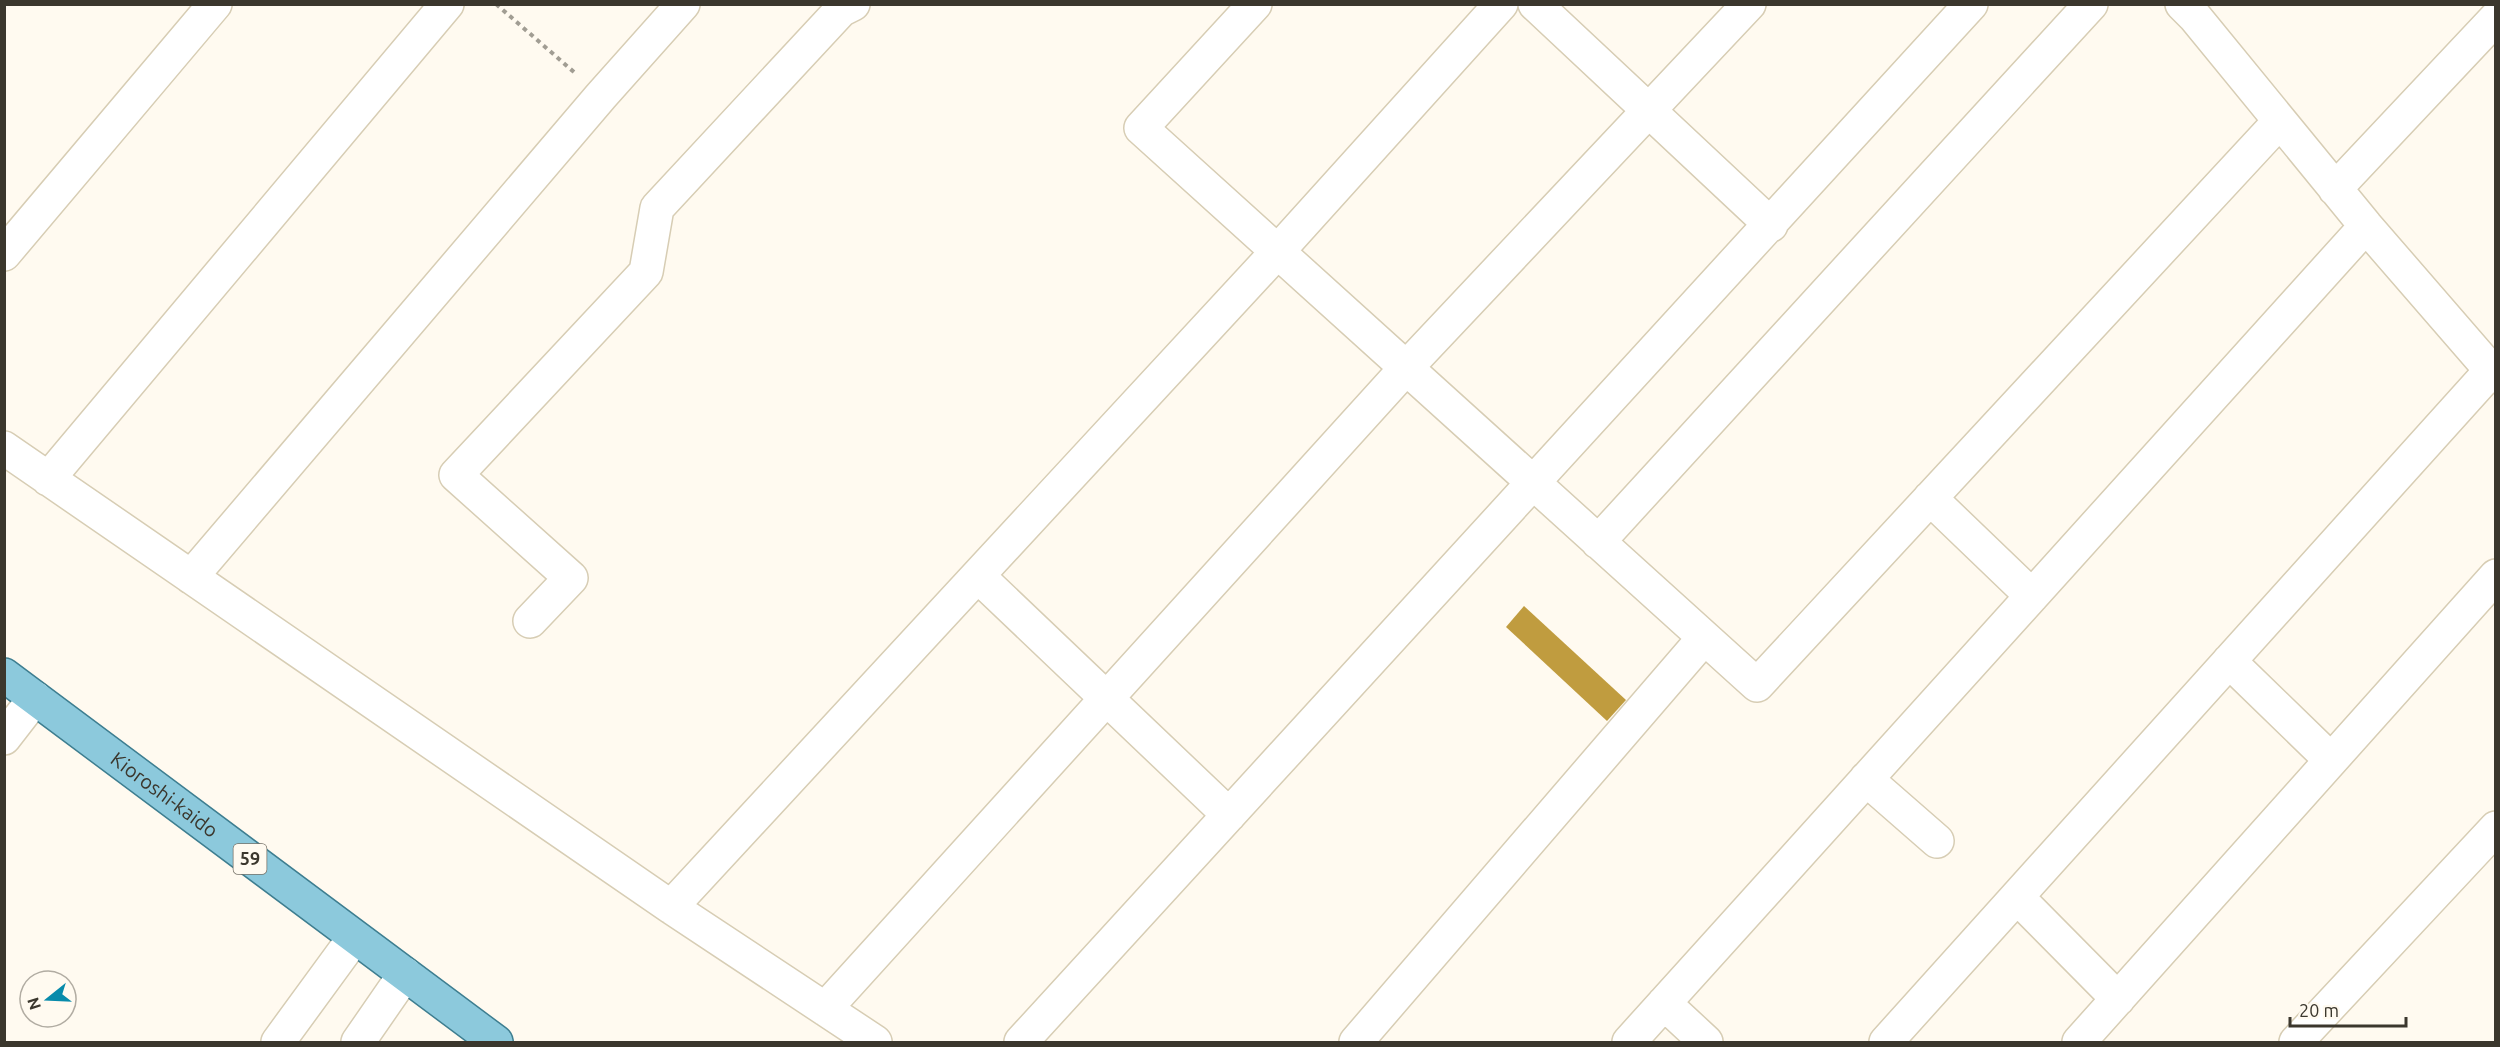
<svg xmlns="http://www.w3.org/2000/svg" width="2500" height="1047" font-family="Ubuntu,sans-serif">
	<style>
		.water { fill: #c09c3f }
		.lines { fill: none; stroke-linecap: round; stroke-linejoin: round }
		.minor-casing { stroke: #d7cdb4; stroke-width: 36 }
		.major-casing { stroke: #3e7e90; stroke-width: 36 }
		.path { stroke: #a19d93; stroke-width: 4; stroke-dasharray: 4.5 4.5; stroke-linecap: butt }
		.minor { stroke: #fff; stroke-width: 33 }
		.major { stroke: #8cc9dc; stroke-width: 33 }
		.labels { text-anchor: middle; stroke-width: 6; stroke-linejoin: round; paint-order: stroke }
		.shield { fill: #fffaf0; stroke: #767268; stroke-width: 1.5 }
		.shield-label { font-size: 18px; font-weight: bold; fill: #3b372d }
		.street-label { font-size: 20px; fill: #3b372d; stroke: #fffaf0 }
	</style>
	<rect width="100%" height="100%" fill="#fffaf0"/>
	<path class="water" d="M 1524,606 L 1626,700 L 1607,721 L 1506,627 Z"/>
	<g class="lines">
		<g class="minor-casing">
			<path id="minor" d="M 1255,4 L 1141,128 L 1757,685 L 2280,121
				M 1535,4 L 1771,225
				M 2182,4 L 2195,17 L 2366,226 L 2496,376
				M 2335,189 L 2496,18
				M 4,254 L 215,4
				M 4,448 L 671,907 L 875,1042
				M 48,479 L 447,4
				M 1930,498 L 2032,596
				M 1598,542 L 2091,4
				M 978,576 L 1229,815
				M 191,577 L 601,96 L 683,4
				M 530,621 L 571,578 L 456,475 L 646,272 L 657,208 L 841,10 L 853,4
				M 2229,661 L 2331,760
				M 4,738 L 35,698
				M 1866,779 L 1937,841
				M 2017,897 L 2118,999
				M 671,907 L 1278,251 L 1501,4
				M 1664,1003 L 1706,1042
				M 825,1009 L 1406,368 L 1749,4
				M 278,1042 L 354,938
				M 358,1042 L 405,974
				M 1021,1042 L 1971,4
				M 1356,1042 L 1704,638
				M 1629,1042 L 2366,226
				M 1886,1042 L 2496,365
				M 2079,1042 L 2496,576
				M 2296,1042 L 2496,828"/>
		</g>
		<g class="major-casing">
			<g id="major">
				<path id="s1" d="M 4,675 L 496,1042"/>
			</g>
		</g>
		<path class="path" d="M 496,4 L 575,73"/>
		<use href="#minor" class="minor"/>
		<use href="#major" class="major"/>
	</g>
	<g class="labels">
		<rect class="shield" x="233.5" y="844" width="33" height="30" rx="4.5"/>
		<g class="shield-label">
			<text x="250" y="865">59</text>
		</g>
		<g class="street-label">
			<text dy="7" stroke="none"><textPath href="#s1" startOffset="200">Kioroshi-kaido</textPath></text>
		</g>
	</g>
	<rect width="2500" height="1047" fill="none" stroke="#3b372d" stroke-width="12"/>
	<g transform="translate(48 999) rotate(252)"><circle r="28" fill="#fffaf0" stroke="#b1aca2" stroke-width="1.5"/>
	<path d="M0-4.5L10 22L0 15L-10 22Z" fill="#088bab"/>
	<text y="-9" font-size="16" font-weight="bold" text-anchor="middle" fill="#3b372d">N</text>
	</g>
	<path d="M2290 1017v9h116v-9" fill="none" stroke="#3b372d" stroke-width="3"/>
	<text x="2299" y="1017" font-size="18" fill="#3b372d" stroke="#fffaf0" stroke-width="4.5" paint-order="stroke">20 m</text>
</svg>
